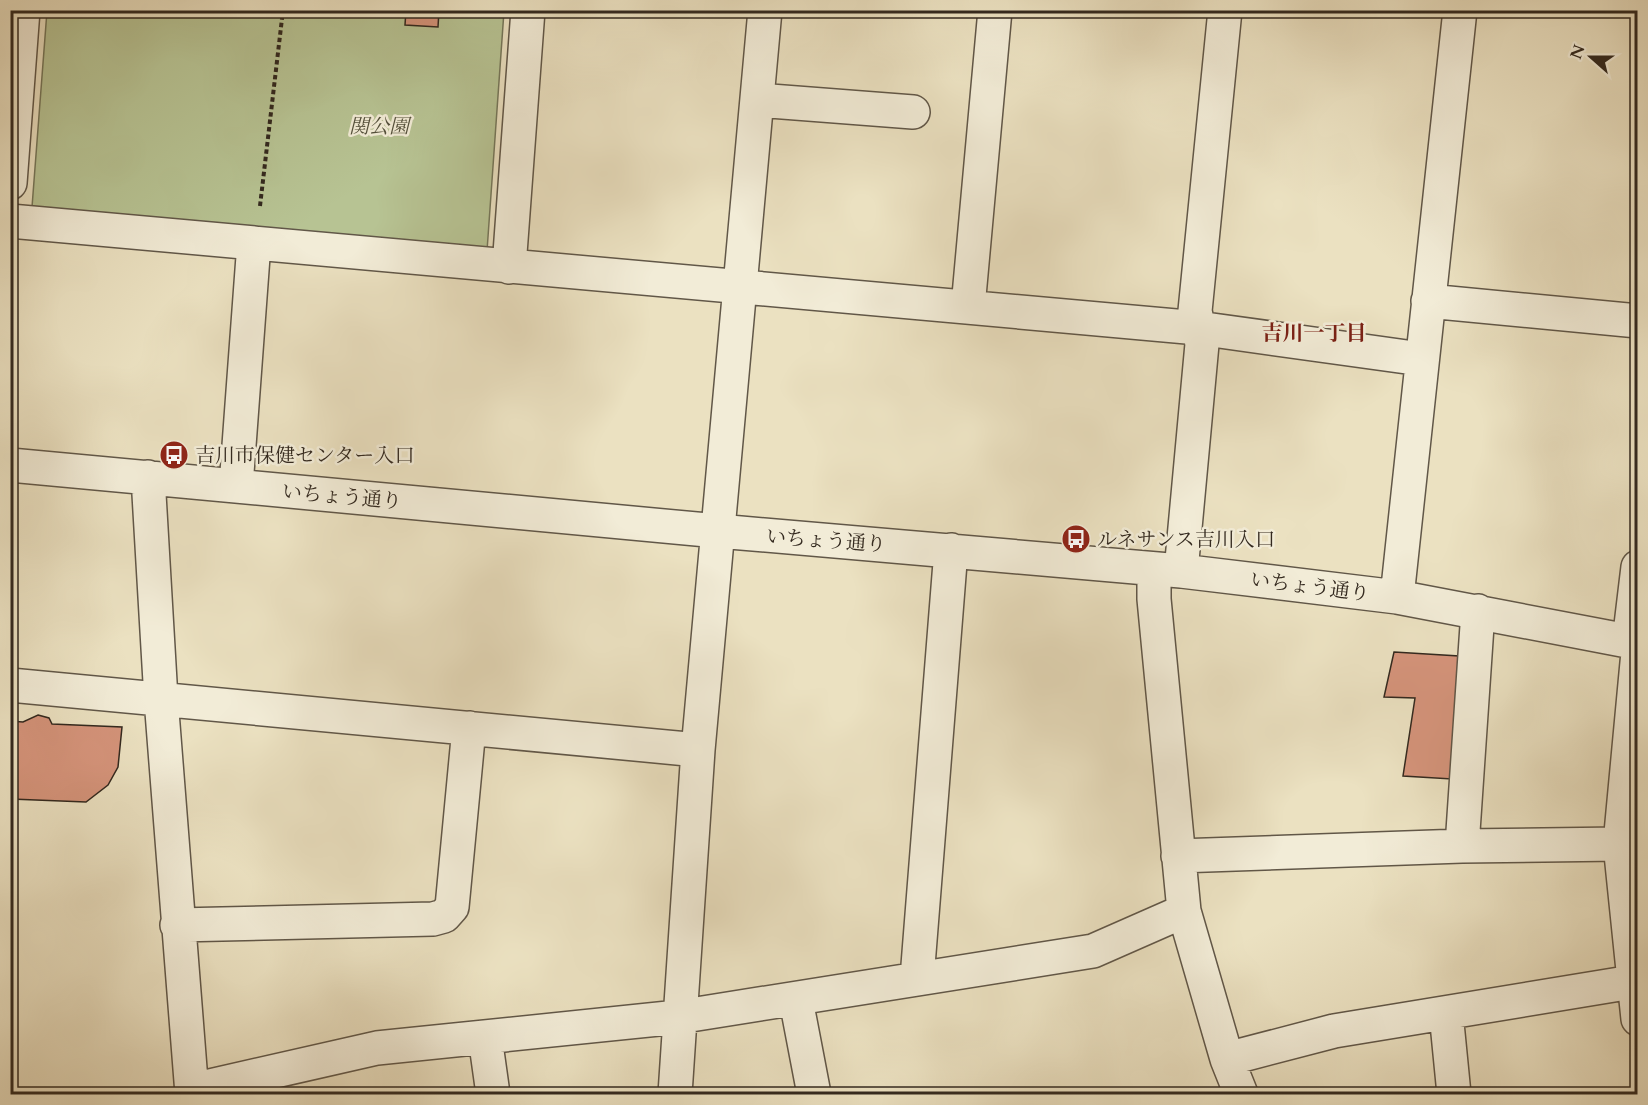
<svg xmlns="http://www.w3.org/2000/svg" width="1648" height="1105" font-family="Cardo,'Noto Serif JP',serif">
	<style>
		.green { fill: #b7c393; stroke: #757659; stroke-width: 1.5 }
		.building { fill: #d5947b; stroke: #33291f; stroke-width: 1.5 }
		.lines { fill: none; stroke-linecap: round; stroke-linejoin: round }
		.minor-casing { stroke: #615748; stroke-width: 36 }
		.path { stroke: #33291f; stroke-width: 4; stroke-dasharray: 4.5 3; stroke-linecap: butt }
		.minor { stroke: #f2ecd7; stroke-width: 33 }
		.labels { text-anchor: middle; stroke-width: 5; stroke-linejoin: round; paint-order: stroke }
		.park-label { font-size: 20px; font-style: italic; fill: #54503c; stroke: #f2ecd7 }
		.poi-label { font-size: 20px; fill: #33291f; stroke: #f2ecd7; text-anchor: start }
		.street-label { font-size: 20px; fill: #33291f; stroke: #f2ecd7 }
		.neighbourhood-label { font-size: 21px; font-weight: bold; fill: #7a1f14; stroke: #f2ecd7 }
	</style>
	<rect width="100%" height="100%" fill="#ebe1c1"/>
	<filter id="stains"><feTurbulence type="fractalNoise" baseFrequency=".00333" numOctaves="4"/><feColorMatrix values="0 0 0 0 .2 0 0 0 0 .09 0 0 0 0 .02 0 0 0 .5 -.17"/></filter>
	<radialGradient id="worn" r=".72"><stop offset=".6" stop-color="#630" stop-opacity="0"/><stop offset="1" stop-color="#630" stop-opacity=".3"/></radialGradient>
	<path class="green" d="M 47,11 L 504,11 L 487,251 L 32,207 Z"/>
	<path class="building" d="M 406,10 L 439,10 L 438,27 L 405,25 Z
		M 1394,652 L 1459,656 L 1452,779 L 1403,776 L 1415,698 L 1384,697 Z
		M 38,715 L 49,718 L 52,724 L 122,727 L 118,767 L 108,785 L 86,802 L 11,799 L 10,721 L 23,722 Z"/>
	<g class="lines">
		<g class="minor-casing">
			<path id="minor" d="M 757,100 L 913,112
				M 10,183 L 23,10
				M 10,221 L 1198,328 L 1421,359
				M 509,267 L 528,10
				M 1428,301 L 1638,321
				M 968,307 L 995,10
				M 10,465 L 718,531 L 1181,571 L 1397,597 L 1638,643
				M 148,477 L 161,699 L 192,1094
				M 236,486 L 254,243
				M 1154,569 L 1154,599 L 1184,911 L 1227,1059 L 1241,1094
				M 1181,571 L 1202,344 L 1195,311 L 1225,10
				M 1397,597 L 1460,10
				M 1629,642 L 1638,567
				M 1638,652 L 1620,844 L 1638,1019
				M 10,685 L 698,750
				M 1462,846 L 1478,611
				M 1178,856 L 1462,846 L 1620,844
				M 177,925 L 433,919 L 444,916 L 452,907 L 469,728
				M 917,978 L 951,550
				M 796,1000 L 814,1094
				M 1446,1013 L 1454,1094
				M 485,1037 L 493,1094
				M 1227,1059 L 1334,1031 L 1632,982
				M 192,1090 L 377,1048 L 678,1017 L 1093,951 L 1184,911
				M 675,1094 L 698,750 L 765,10"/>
		</g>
		<path class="path" d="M 260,206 L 283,10"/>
		<use href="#minor" class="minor"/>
	</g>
	<defs>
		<g id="bus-disc" transform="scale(1.5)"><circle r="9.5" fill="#8f2418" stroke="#f2ecd7"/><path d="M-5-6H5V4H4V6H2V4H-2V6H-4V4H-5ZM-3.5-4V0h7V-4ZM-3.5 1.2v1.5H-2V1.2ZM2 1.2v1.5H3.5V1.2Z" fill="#fff"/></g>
	</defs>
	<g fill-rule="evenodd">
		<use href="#bus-disc" x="174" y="455"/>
		<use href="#bus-disc" x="1076" y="539"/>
	</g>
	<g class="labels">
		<g class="park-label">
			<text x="379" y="133">関公園</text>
		</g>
		<g class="poi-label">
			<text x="195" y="462">吉川市保健センター入口</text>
			<text x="1097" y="546">ルネサンス吉川入口</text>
		</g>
		<g class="street-label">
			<text transform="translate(342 496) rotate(5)" y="7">いちょう通り</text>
			<text transform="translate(826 540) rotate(4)" y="7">いちょう通り</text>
			<text transform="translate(1310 586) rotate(7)" y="7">いちょう通り</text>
		</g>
		<g class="neighbourhood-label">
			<text x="1314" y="340">吉川一丁目</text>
		</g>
	</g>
	<rect width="1648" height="1105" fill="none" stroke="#ebe1c1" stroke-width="36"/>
	<rect x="12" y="12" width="1624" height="1081" fill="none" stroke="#33291f" stroke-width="3"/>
	<rect x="18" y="18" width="1612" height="1069" fill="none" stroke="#33291f" stroke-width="1.5"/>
	<g transform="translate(1591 57) rotate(291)" stroke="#f2ecd7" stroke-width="4.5" paint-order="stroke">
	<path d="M0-4.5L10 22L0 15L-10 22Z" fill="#33291f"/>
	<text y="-9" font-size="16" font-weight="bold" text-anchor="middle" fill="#33291f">N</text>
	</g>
	<rect width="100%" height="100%" filter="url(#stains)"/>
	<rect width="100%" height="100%" fill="url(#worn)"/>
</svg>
